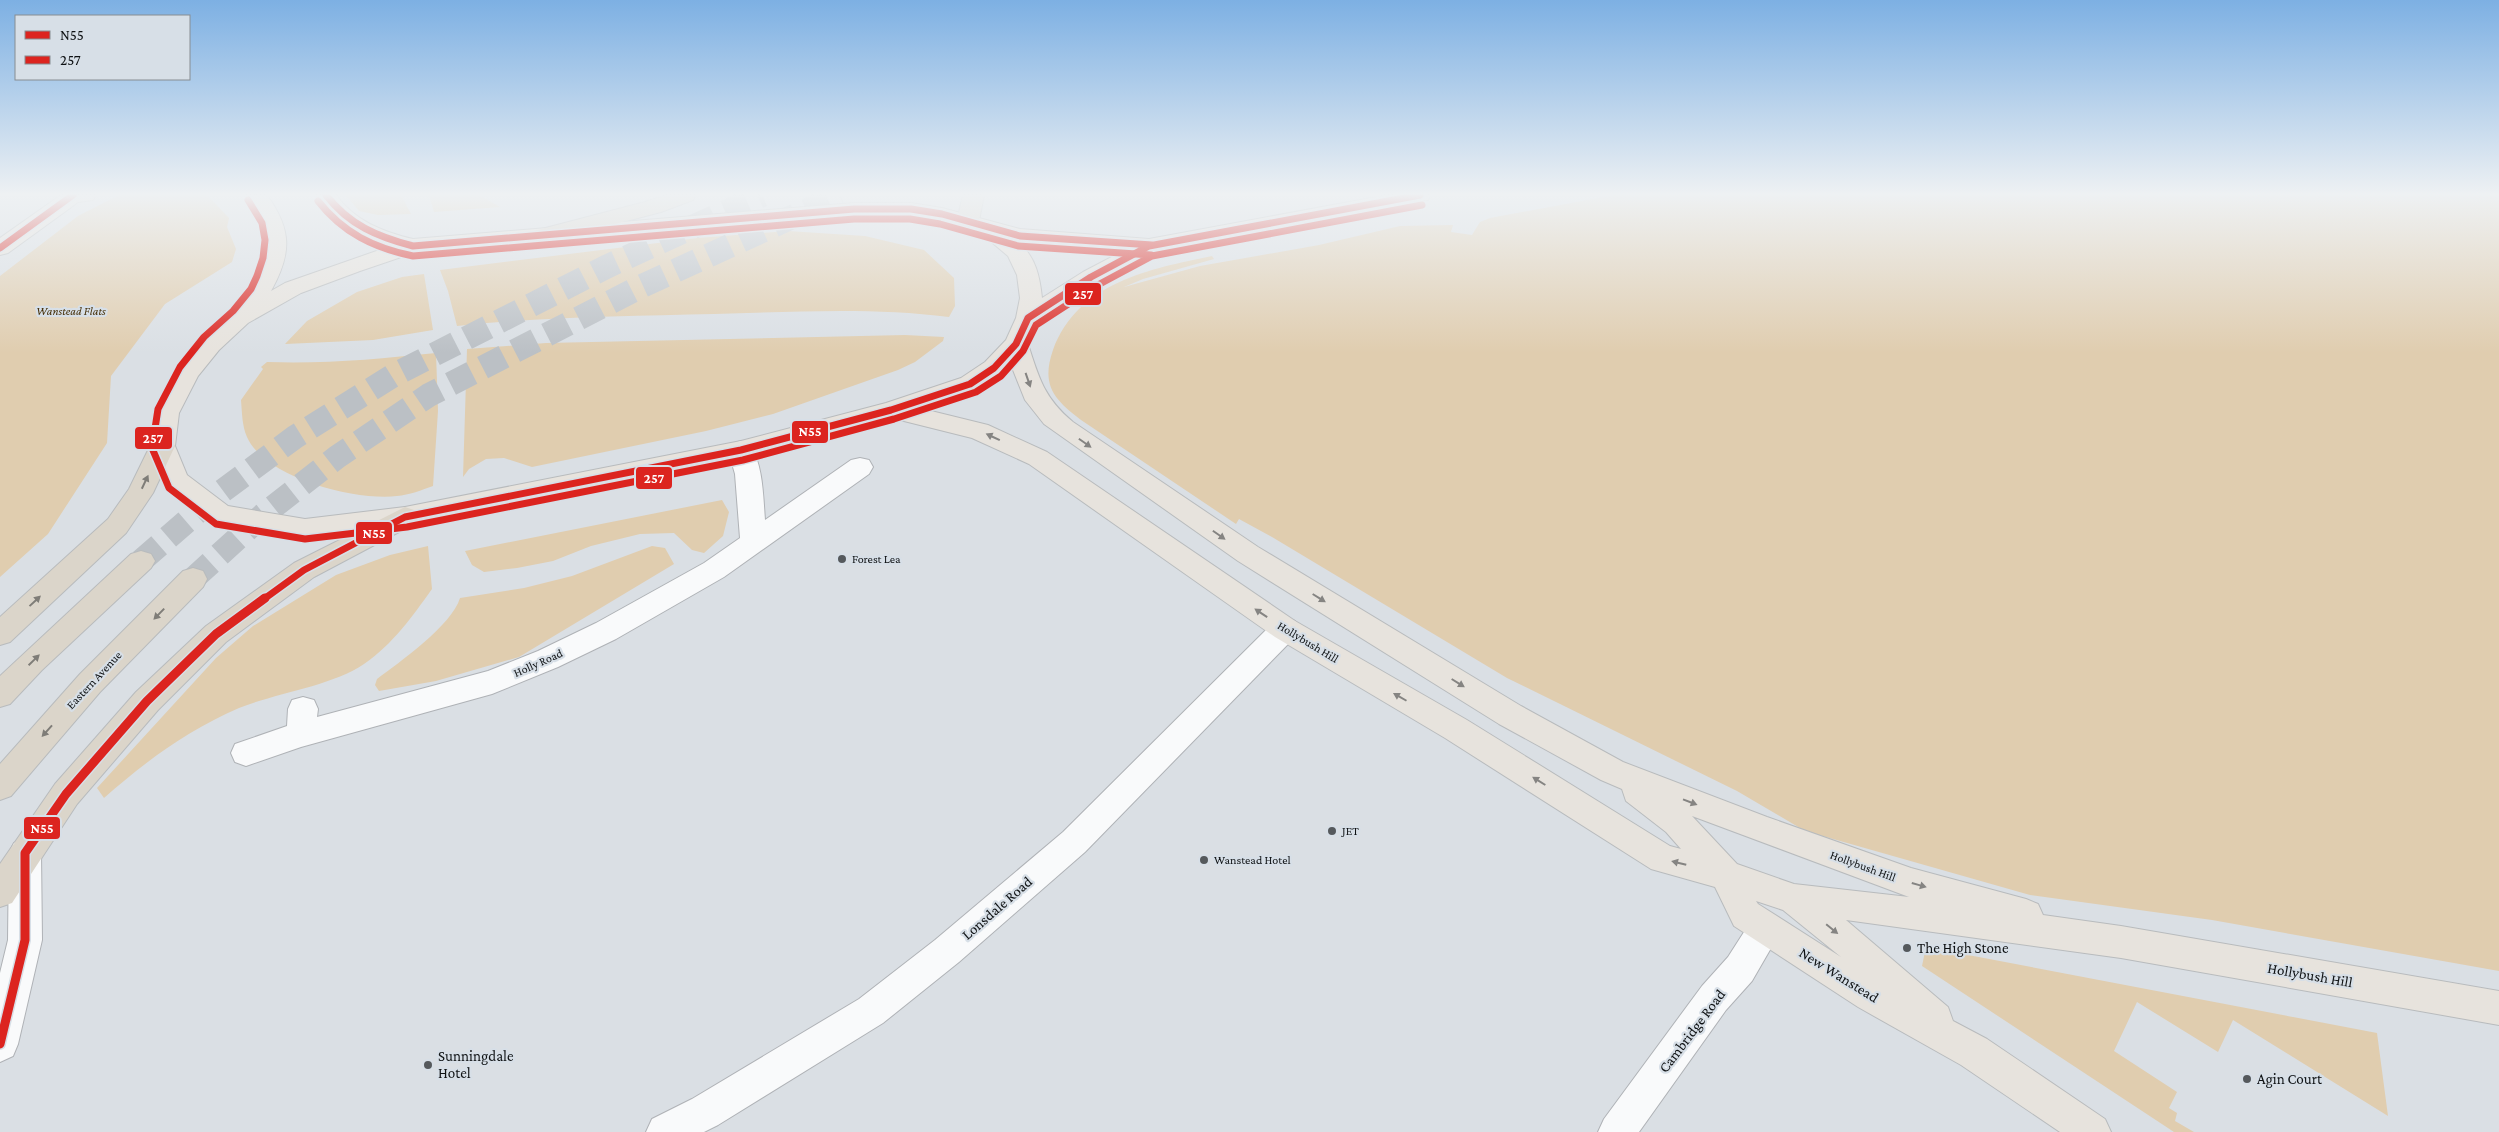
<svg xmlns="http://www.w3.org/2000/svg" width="2499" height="1132" font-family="'Crimson Pro',serif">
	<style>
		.green { fill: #e0cdaf }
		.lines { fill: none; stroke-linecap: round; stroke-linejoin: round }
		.highway-tunnel { stroke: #bbc0c5; stroke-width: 24; stroke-dasharray: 24 12; stroke-linecap: butt }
		.minor-casing { stroke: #afb2b6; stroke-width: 2 }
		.major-casing { stroke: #b8bbbd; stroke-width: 2 }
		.highway-casing { stroke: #b8bbbd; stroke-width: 2 }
		.minor { fill: #f9fafb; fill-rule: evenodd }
		.major { fill: #e7e3dd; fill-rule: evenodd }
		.highway { fill: #dbd5ca; fill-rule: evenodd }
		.bus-1-far1-casing { stroke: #d7dfe7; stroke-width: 10 }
		.bus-1-casing { stroke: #d7dfe7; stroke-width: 12 }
		.bus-2-casing { stroke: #d7dfe7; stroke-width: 10 }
		.bus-1-far1 { stroke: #dc241f; stroke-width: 7 }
		.bus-1 { stroke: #dc241f; stroke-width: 9 }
		.bus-2 { stroke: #dc241f; stroke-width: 7 }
		.oneway { fill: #858482 }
		.oneway2 { fill: #7f7d78 }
		.poi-dot { fill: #55595c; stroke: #d7dfe7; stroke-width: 2 }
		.labels { text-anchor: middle; stroke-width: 4.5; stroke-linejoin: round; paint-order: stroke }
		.park-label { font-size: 12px; font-style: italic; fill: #452f08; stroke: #d7dfe7 }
		.poi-label { font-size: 12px; fill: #0e1113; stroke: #d7dfe7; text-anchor: start }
		.street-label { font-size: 12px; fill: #0e1113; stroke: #d7dfe7 }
		.near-street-label { font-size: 15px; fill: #0e1113; stroke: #d7dfe7 }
		.near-poi-label { font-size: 15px; fill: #0e1113; stroke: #d7dfe7; text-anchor: start }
		.line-badge { stroke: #d7dfe7; stroke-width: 2 }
		.badge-label { font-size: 14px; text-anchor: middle; font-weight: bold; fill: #fff }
	</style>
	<rect width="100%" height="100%" fill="#dadfe4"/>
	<path class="green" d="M 119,195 L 207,195 L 229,218 L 227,227 L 236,249 L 232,262 L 165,304 L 111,376 L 107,443 L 48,534 L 0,577 L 0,276 L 78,216 Z
		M 346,195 L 401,195 L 411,214 L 378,215 L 359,211 Z
		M 429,195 L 479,195 L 500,207 L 434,212 Z
		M 1614,195 L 2499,195 L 2499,971 L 2212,920 L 2030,895 L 1805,831 L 1737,791 L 1507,678 L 1272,537 L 1239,519 L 1236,524 L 1084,422 C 1056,401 1040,387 1053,350 C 1078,282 1150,269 1212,256 L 1214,259 L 1143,279 L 1124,287 L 1200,266 L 1319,245 L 1400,226 L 1453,225 L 1451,232 L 1472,235 L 1480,222 L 1490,218 Z
		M 788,231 L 865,236 L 924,250 L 954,278 L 955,306 L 949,317 C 872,307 792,312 714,314 C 628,316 542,317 457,326 L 448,291 L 440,270 L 698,238 Z
		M 424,274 L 433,330 L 373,340 L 285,344 L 307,321 L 357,292 L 402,277 Z
		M 905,335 L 944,337 L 943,341 L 915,362 L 898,370 L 773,414 L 706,431 L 532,467 L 504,458 L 486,459 L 469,469 L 463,477 L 467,349 L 546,343 Z
		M 436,353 L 438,411 L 433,486 C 422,490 409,495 397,496 C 356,501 265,478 247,437 C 242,426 242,412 241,400 L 263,369 L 261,367 L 267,362 C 325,364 379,359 436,353 Z
		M 722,500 L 729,512 L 723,536 L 704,553 L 692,550 L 674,533 L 640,534 L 591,546 L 553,561 L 517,568 L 484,572 L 472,565 L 465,551 Z
		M 428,546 L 432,589 C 412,617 393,644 364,664 C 332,686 276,693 239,708 C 188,730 146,761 104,798 L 97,788 L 216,658 L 253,626 L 336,575 L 390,555 Z
		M 652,546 L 665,548 L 674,564 L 519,657 L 436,681 L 379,691 L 375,685 L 377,679 C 400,662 452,625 460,598 L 524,588 L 572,576 Z
		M 1926,947 L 2377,1033 L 2388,1116 L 2233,1020 L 2218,1052 L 2137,1002 L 2114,1051 L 2177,1092 L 2169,1108 L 2177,1113 L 2175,1121 L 2194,1132 L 2174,1132 L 1922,966 Z"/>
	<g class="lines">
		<path class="highway-tunnel" d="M 141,561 L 217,495 L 295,437 L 394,375 L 606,267 L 762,195
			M 193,579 L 263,515 L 337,457 L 429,395 L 640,287 L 840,195"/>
		<g class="minor-casing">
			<path id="minor" d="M 741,441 L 750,444 C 763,466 763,494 765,520 L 851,460 L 860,458 L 869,460 L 873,467 L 869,474 L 724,577 L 616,639 L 558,667 L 492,694 L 301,747 L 246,766 L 235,762 L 231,753 L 235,744 L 287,726 L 288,709 L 292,700 L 303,697 L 314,700 L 318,709 L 317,717 L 488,671 L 538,651 L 596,623 L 704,563 L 740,538 L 735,474 L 728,450 L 732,444 Z
				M 1285,618 L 1295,621 L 1299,629 L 1295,637 L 1085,852 L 959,962 L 883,1023 L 718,1125 L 704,1132 L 646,1132 L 652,1119 L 692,1099 L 859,999 L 935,940 L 1063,832 L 1275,621 Z
				M 25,838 L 36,843 L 41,853 L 42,940 L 18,1044 L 13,1056 L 0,1062 L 0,973 L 8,940 L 9,853 L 14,843 Z
				M 1765,913 L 1777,918 L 1782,929 L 1752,981 L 1726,1010 L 1639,1132 L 1598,1132 L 1604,1119 L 1702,986 L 1728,957 L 1753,918 Z"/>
		</g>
		<g class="major-casing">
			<path id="major" d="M 61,195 L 96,195 L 93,200 L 78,202 L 70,208 L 8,253 L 0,255 L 0,238 Z
				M 245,195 L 267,195 C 292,230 292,253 271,291 L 285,283 L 388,247 C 357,238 331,224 316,195 L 336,195 C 355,221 383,232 413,239 L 854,203 L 911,203 L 942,208 L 1020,229 L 1149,239 L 1387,195 L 1430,195 L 1428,200 L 1420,201 L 1155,252 L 1099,282 L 1038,322 L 1028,344 C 1039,378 1044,398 1073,422 L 1258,547 L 1521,706 L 1623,762 L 1767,817 L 1911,868 L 2026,899 L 2038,904 L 2043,915 L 2121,926 L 2499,991 L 2499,1025 L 2121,958 L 1846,920 L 1948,1007 L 1953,1021 L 1987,1039 L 2105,1119 L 2111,1132 L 2060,1132 L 1961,1065 L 1858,1007 L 1734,926 L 1715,887 L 1651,869 L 1445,738 L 1275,637 L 1029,464 L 972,438 L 892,418 L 741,459 L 405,527 L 305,539 L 212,522 L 167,488 L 149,446 L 155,413 L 179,366 L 203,338 L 233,312 L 248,291 L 259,268 L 265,243 L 264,231 L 259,215 ZM 854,215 L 911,215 L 939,220 L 982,234 L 1008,256 L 1017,275 L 1020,298 L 1016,318 L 1006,340 L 985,362 L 961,378 L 886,403 L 741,441 L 405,507 L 305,519 L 228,506 L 187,475 L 175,446 L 179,413 L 198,376 L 219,350 L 248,323 L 301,293 L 360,271 L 416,252 L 455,248 L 542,243 ZM 1019,243 L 1123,251 L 1083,272 L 1042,298 C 1040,278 1036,257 1019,243 ZM 1011,365 L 1025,400 L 1044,424 L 1238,561 L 1499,724 L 1601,780 L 1622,789 L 1626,801 L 1666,832 L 1681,849 L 1670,846 L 1467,720 L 1295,621 L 1047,452 L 988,425 L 923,409 C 954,398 987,391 1011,365 ZM 1692,816 L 1909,897 L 1794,884 L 1737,864 ZM 1756,901 L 1783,910 L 1841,957 L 1758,904 Z"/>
		</g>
		<g class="highway-casing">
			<path id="highway" d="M 666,195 L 696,195 L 693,200 L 661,212 L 542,243 L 534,241 L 531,236 L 534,231 L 645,202 Z
				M 963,195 L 984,195 L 979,221 L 976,226 L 968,228 L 960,226 L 957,221 Z
				M 162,437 L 171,440 L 175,446 L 153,493 L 126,533 L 10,642 L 0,645 L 0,617 L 108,519 L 129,489 L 153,440 Z
				M 405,507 L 414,510 L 418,517 L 414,524 L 314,577 L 226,642 L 158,710 L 77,804 L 12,903 L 0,907 L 0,864 L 55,784 L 136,692 L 206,626 L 294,563 Z
				M 141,551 L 151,554 L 155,561 L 151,568 L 42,670 L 10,704 L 0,707 L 0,676 L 131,554 Z
				M 193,568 L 203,571 L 207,579 L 203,587 L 100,692 L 11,796 L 0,800 L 0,764 L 80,674 L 183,571 Z"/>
		</g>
		<use href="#minor" class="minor"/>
		<use href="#major" class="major"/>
		<use href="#highway" class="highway"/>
		<g class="bus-1-far1-casing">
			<path id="bus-1-far1" d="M 326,195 C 349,225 378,237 413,246 L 854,209 L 911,209 L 942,214 L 1020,236 L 1152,245
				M 0,248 L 73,195
				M 264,599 L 304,570 L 405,517 L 741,450 L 891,410 L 970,384 L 994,368 L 1016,344 L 1028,318 L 1091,277 L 1149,246 L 1420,195"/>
		</g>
		<g class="bus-1-casing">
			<path id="bus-1" d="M 0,1044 L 25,940 L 25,853 L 66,794 L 147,701 L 216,634 L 265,598"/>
		</g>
		<g class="bus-2-casing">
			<path id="bus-2" d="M 248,200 L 262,223 L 265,240 L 263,258 L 257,276 L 251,289 L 233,311 L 204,337 L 180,367 L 158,409 L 152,448 L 169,488 L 216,524 L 305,539 L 407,527 L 743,460 L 894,419 L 976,392 L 1001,376 L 1023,351 L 1036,325 L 1096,286 L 1152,256 L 1422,205
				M 318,201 C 343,233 374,248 413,256 L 854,219 L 910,219 L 940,224 L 1018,246 L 1151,255"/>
		</g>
		<use href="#bus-1-far1" class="bus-1-far1"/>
		<use href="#bus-1" class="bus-1"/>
		<use href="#bus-2" class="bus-2"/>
	</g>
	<defs><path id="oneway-solid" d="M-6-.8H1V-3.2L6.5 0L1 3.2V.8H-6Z" transform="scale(1.25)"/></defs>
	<g class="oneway">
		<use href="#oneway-solid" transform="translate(1028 380) rotate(71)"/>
		<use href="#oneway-solid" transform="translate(993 437) rotate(-155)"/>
		<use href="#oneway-solid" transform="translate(1085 443) rotate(35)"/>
		<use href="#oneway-solid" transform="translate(1219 535) rotate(35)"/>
		<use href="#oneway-solid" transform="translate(1319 598) rotate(32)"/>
		<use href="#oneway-solid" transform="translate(1261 613) rotate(-146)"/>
		<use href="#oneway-solid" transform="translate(1458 683) rotate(32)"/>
		<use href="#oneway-solid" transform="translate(1400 697) rotate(-150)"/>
		<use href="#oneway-solid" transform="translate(1539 781) rotate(-148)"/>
		<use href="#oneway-solid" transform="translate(1690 802) rotate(21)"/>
		<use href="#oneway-solid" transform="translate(1679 863) rotate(-166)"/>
		<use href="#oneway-solid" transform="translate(1919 885) rotate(16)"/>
		<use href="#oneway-solid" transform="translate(1832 929) rotate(39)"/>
	</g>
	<g class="oneway2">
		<use href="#oneway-solid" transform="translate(145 482) rotate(-65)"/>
		<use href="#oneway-solid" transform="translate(35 601) rotate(-43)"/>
		<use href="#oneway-solid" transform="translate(159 614) rotate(134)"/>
		<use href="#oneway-solid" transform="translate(34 660) rotate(-44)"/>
		<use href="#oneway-solid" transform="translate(47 731) rotate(132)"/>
	</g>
	<linearGradient id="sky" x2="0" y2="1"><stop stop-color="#7db0e3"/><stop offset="0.55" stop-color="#eef1f3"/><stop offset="1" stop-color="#eef1f3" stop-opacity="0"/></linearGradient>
	<rect width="2499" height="353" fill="url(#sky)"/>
	<g class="poi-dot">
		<circle cx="842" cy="559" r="5"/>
		<circle cx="1332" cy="831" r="5"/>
		<circle cx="1204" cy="860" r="5"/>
		<circle cx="1907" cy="948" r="5"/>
		<circle cx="428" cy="1065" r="5"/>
		<circle cx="2247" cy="1079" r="5"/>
	</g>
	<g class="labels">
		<g class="park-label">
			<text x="71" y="315">Wanstead Flats</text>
		</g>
		<g class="poi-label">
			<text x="852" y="563">Forest Lea</text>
			<text x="1342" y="835">JET</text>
			<text x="1214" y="864">Wanstead Hotel</text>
		</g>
		<g class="street-label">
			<text transform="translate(1308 642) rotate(31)" y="4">Hollybush Hill</text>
			<text transform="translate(538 663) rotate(-24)" y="4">Holly Road</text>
			<text transform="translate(94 680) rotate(-47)" y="4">Eastern Avenue</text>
			<text transform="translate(1863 866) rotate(20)" y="4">Hollybush Hill</text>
		</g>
		<g class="near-street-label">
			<text transform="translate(997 908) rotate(-41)" y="5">Lonsdale Road</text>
			<text transform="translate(1839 975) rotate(32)" y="5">New Wanstead</text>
			<text transform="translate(2310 975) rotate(10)" y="5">Hollybush Hill</text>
			<text transform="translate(1692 1031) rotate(-53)" y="5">Cambridge Road</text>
		</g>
		<g class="near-poi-label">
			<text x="1917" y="953">The High Stone</text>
			<text x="438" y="1061">Sunningdale<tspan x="438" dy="17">Hotel</tspan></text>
			<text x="2257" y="1084">Agin Court</text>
		</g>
	</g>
	<g class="line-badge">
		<rect x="1064" y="282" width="38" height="24" rx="5" fill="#dc241f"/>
		<rect x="791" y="420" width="38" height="24" rx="5" fill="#dc241f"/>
		<rect x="134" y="426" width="39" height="24" rx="5" fill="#dc241f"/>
		<rect x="635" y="466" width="38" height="24" rx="5" fill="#dc241f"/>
		<rect x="355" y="521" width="38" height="24" rx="5" fill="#dc241f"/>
		<rect x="23" y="816" width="38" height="24" rx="5" fill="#dc241f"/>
	</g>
	<g class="badge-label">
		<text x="1083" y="299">257</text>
		<text x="810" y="436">N55</text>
		<text x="153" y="443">257</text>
		<text x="654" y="483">257</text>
		<text x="374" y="538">N55</text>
		<text x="42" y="833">N55</text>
	</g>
	<rect x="15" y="15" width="175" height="65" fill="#d7dfe7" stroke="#878d92"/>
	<rect x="25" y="31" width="25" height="8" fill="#dc241f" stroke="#878d92"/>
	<text x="60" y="40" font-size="15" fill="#0e1113">N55</text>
	<rect x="25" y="56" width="25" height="8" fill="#dc241f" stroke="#878d92"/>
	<text x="60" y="65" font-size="15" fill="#0e1113">257</text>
</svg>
